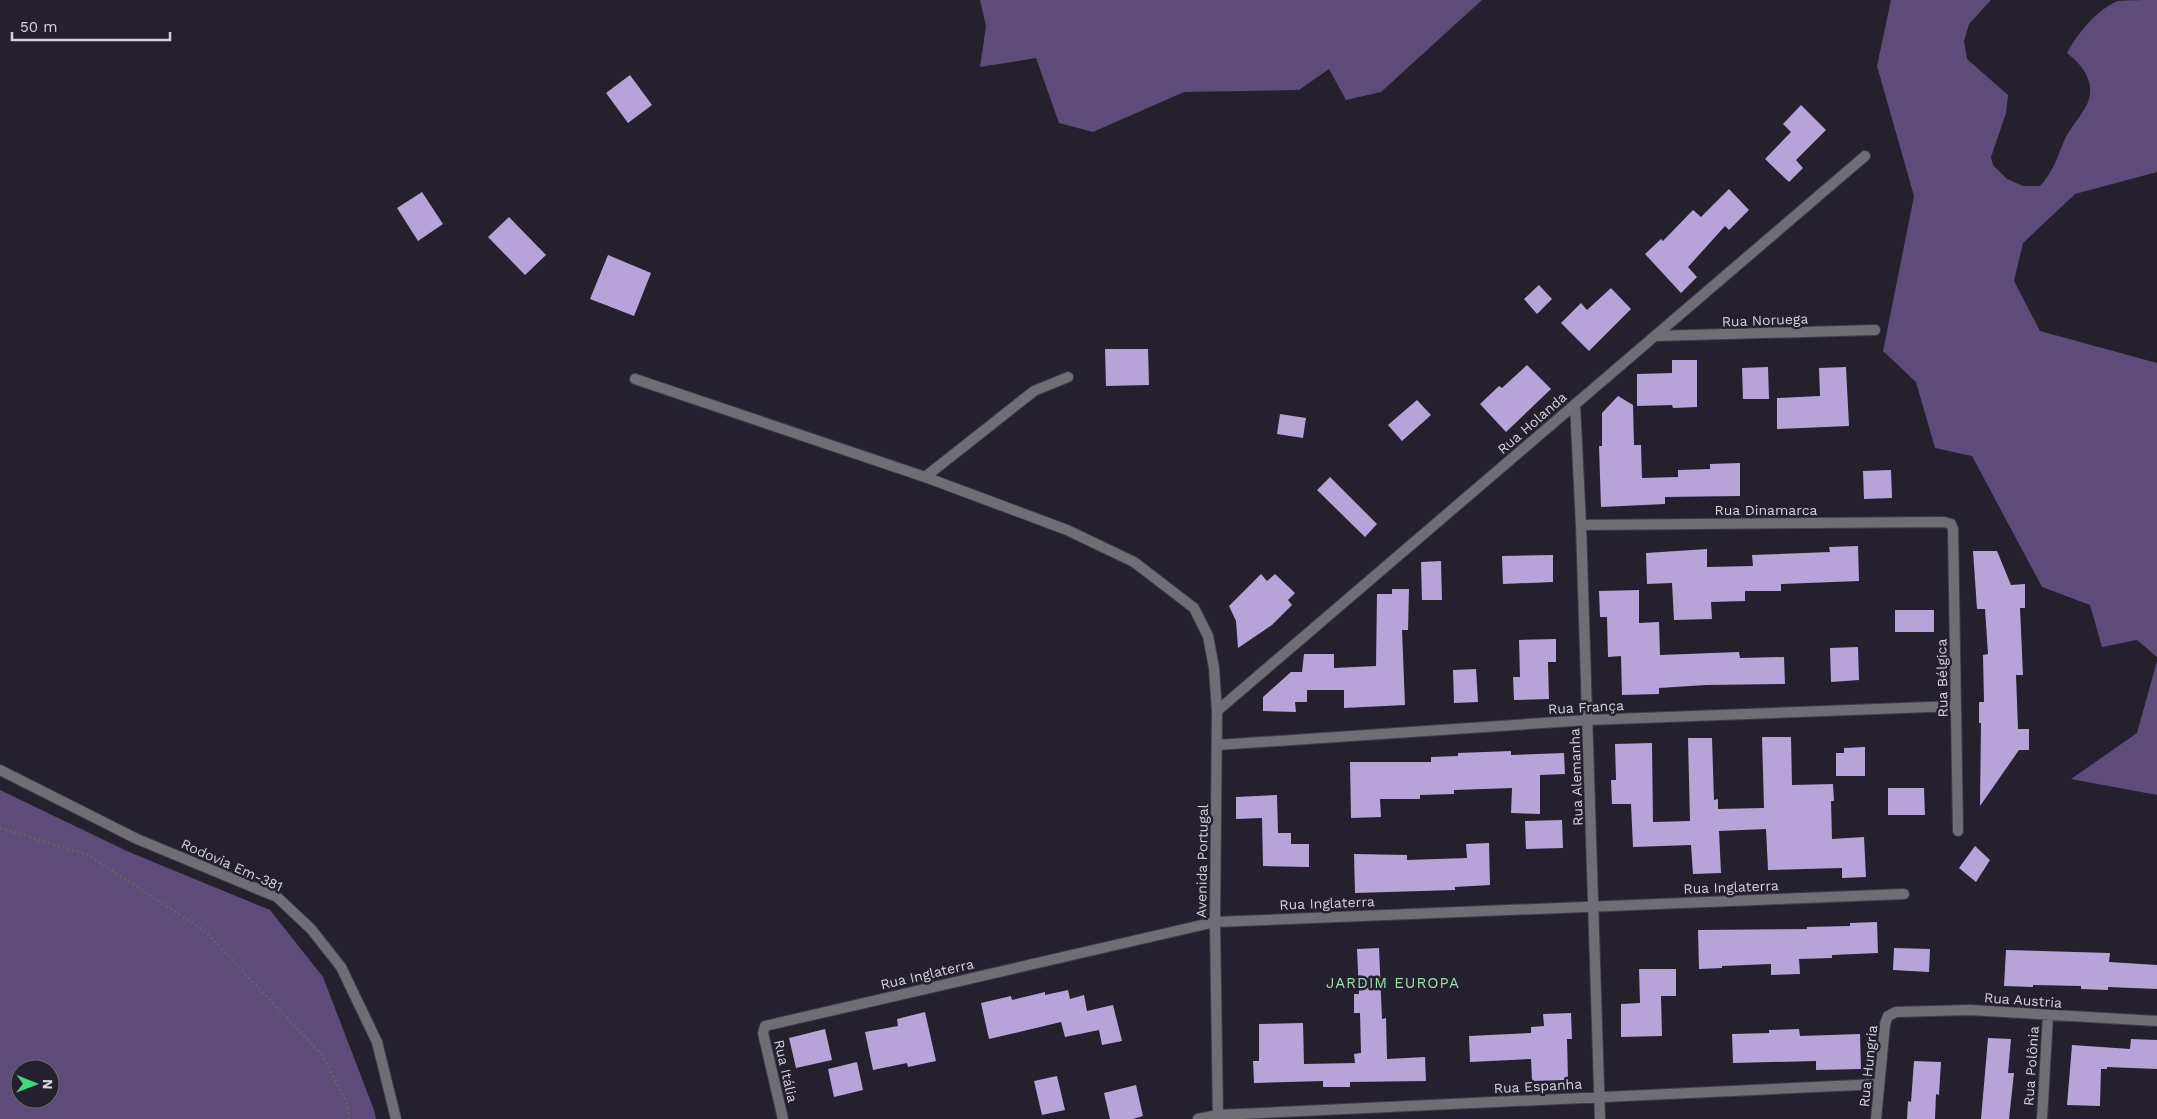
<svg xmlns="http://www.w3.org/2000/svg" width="2157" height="1119" font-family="'Work Sans',sans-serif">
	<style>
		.forest { fill: #5d4b79; fill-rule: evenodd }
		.building { fill: #b6a4d8 }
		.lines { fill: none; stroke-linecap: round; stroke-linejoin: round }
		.minor-casing { stroke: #413c4a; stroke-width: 12 }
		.path { stroke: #625e6a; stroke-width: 3; stroke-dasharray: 2.5 2.5; stroke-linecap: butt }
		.minor { stroke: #706e75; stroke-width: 10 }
		.labels { text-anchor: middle; stroke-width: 5; stroke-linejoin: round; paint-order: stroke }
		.street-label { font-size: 14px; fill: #d6d2dc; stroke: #25202e }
		.neighbourhood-label { font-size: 15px; letter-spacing: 1px; fill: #9bdfab; stroke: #25202e }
	</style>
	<rect width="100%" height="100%" fill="#25202e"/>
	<path class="forest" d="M 980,0 L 1482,0 L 1381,92 L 1346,100 L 1329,69 L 1299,90 L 1184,92 L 1093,132 L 1059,123 L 1036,58 L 980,67 L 986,26 Z
		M 1891,0 L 1991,0 L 1969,24 L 1964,41 L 1967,59 L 2008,95 L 2006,113 L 1991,157 L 1993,165 L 2007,179 L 2023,186 L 2040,186 C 2055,169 2056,159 2065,139 C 2071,126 2086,111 2089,99 C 2094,79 2081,64 2067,53 C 2078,33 2096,10 2118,1 C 2128,0 2146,0 2157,0 L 2157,172 L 2075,194 L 2023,243 L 2014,281 L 2040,331 L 2157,363 L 2157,657 L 2137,640 L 2102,647 L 2090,605 L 2042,587 L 1972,456 L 1935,448 L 1916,382 L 1883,351 L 1914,196 L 1877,66 Z
		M 2157,661 L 2157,795 L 2071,779 L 2137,733 Z
		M 0,790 L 129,852 L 270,910 L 323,977 L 374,1110 L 376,1119 L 0,1119 ZM 20,1069 L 50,1069 L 50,1099 L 20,1099 Z"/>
	<path class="building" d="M 630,75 L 652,105 L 628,123 L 606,93 Z
		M 1801,105 L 1826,130 L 1796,160 L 1803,168 L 1789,182 L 1765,159 L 1791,132 L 1783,124 Z
		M 1729,189 L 1749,210 L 1729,230 L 1725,226 L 1688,267 L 1697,277 L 1681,293 L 1645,254 L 1661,239 L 1663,241 L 1693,210 L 1701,217 Z
		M 422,192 L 443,224 L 418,241 L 397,208 Z
		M 509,217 L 546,255 L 525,275 L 488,237 Z
		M 608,255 L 651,273 L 634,316 L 590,299 Z
		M 1539,285 L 1552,299 L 1537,314 L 1524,299 Z
		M 1611,288 L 1631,309 L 1589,351 L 1561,323 L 1581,303 L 1587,310 Z
		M 1105,349 L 1148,349 L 1149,385 L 1106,386 Z
		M 1672,360 L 1697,360 L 1697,407 L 1673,408 L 1672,405 L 1637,406 L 1637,374 L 1672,373 Z
		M 1527,365 L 1551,389 L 1506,432 L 1480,404 L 1499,386 L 1502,388 Z
		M 1768,367 L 1769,399 L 1743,399 L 1742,368 Z
		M 1846,367 L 1849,426 L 1777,429 L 1777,398 L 1820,396 L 1819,368 Z
		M 1618,396 L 1633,405 L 1634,445 L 1641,445 L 1642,478 L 1678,477 L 1678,470 L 1710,469 L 1710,464 L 1740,463 L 1740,496 L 1665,497 L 1665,504 L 1601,507 L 1599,446 L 1602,446 L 1602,413 Z
		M 1417,400 L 1431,415 L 1402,441 L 1388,425 Z
		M 1280,414 L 1306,418 L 1303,438 L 1277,434 Z
		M 1891,470 L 1892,498 L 1864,499 L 1863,471 Z
		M 1330,477 L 1377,524 L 1365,537 L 1317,490 Z
		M 1858,546 L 1859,581 L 1781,584 L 1781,591 L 1745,591 L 1745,601 L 1711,602 L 1712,619 L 1674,620 L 1672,583 L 1647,584 L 1646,553 L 1707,549 L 1707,567 L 1753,566 L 1752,555 L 1830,552 L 1829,547 Z
		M 1973,551 L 1997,551 L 2011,585 L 2025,584 L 2025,608 L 2020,608 L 2023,675 L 2016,675 L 2018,729 L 2029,729 L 2029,750 L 2019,750 L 1980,806 L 1981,723 L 1979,723 L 1979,702 L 1984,702 L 1983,655 L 1988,654 L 1985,609 L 1977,609 Z
		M 1553,555 L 1553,582 L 1503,584 L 1502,556 Z
		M 1441,561 L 1442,600 L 1422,600 L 1421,562 Z
		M 1261,574 L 1267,581 L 1275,574 L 1295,593 L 1288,600 L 1292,605 L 1272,625 L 1238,648 L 1236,621 L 1229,606 Z
		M 1392,589 L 1409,589 L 1408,630 L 1402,630 L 1405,705 L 1344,708 L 1344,690 L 1307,690 L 1307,702 L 1295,702 L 1296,712 L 1263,711 L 1263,697 L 1291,672 L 1302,672 L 1304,654 L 1334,654 L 1334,668 L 1376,666 L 1377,594 L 1392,594 Z
		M 1639,590 L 1639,623 L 1659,622 L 1660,655 L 1739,652 L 1740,658 L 1784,657 L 1785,684 L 1706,685 L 1659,688 L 1659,694 L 1622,695 L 1621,656 L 1608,657 L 1607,617 L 1600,617 L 1599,591 Z
		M 1895,610 L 1934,610 L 1934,632 L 1895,632 Z
		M 1556,639 L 1556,662 L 1548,662 L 1549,699 L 1514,700 L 1513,677 L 1520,677 L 1519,640 Z
		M 1858,647 L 1859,680 L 1831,682 L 1830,648 Z
		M 1476,669 L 1478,702 L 1454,703 L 1453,670 Z
		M 1762,737 L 1791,737 L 1792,785 L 1833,784 L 1834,801 L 1831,801 L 1832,839 L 1864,837 L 1866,877 L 1842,878 L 1842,868 L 1768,870 L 1766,829 L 1719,831 L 1721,873 L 1693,874 L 1691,845 L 1633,847 L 1631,804 L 1612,804 L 1611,780 L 1616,780 L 1615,744 L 1652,743 L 1653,822 L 1690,821 L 1688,738 L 1712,738 L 1714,800 L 1718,799 L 1718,809 L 1764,808 Z
		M 1865,747 L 1865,776 L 1836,776 L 1836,753 L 1844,753 L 1844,748 Z
		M 1511,751 L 1511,755 L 1564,753 L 1565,774 L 1540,775 L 1540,814 L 1511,813 L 1512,788 L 1454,790 L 1454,794 L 1420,795 L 1420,799 L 1380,799 L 1381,817 L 1351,818 L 1350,762 L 1431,762 L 1431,757 L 1458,756 L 1458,753 Z
		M 1888,788 L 1924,788 L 1925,815 L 1888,815 Z
		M 1277,795 L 1278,833 L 1291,833 L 1291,844 L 1309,844 L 1309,867 L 1263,866 L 1262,818 L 1236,819 L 1236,797 Z
		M 1562,820 L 1563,848 L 1526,849 L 1525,821 Z
		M 1489,843 L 1490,885 L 1455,887 L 1455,890 L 1355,893 L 1354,854 L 1407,855 L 1407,860 L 1467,858 L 1466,844 Z
		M 1975,846 L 1990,860 L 1976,882 L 1959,868 Z
		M 1877,922 L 1878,953 L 1832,955 L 1832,958 L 1799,959 L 1800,974 L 1771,975 L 1771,964 L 1722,966 L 1722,968 L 1699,969 L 1698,930 L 1807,929 L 1807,927 L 1850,926 L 1850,923 Z
		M 1379,948 L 1382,1019 L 1386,1018 L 1387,1059 L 1425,1057 L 1426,1081 L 1350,1082 L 1350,1087 L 1323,1087 L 1323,1081 L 1254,1083 L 1253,1061 L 1259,1061 L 1259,1024 L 1303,1023 L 1304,1064 L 1355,1063 L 1354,1054 L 1361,1053 L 1360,1013 L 1354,1013 L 1354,994 L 1359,994 L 1357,949 Z
		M 1894,948 L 1930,949 L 1929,972 L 1893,970 Z
		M 2006,950 L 2110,953 L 2109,962 L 2157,965 L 2157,989 L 2108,987 L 2108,990 L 2081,989 L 2081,986 L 2033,985 L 2033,987 L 2004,986 Z
		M 1639,969 L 1676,969 L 1676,996 L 1661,996 L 1662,1036 L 1621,1037 L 1621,1004 L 1640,1003 Z
		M 1068,990 L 1070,999 L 1084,995 L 1087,1011 L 1113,1005 L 1122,1041 L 1102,1045 L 1099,1030 L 1065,1037 L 1061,1022 L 989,1039 L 981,1003 L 1011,996 L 1012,1000 L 1045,992 L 1045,995 Z
		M 925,1012 L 936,1061 L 908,1067 L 907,1063 L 873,1070 L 865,1032 L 898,1026 L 897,1019 Z
		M 1571,1013 L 1572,1039 L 1567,1039 L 1568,1080 L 1532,1081 L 1531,1059 L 1470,1062 L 1469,1036 L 1531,1033 L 1531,1027 L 1544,1026 L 1543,1014 Z
		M 825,1029 L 832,1060 L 796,1068 L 789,1038 Z
		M 1799,1029 L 1800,1036 L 1860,1034 L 1861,1069 L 1816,1070 L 1816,1061 L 1733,1063 L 1732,1034 L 1769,1033 L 1769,1030 Z
		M 1988,1038 L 2011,1039 L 2008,1073 L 2014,1073 L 2009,1119 L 1981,1119 Z
		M 2131,1039 L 2157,1040 L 2157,1069 L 2107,1067 L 2107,1069 L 2101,1069 L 2100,1106 L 2067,1105 L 2072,1045 L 2130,1049 Z
		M 1914,1061 L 1941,1062 L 1939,1095 L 1936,1094 L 1935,1119 L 1907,1119 L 1908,1101 L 1911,1102 Z
		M 857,1062 L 863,1090 L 834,1097 L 828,1069 Z
		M 1057,1076 L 1065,1110 L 1042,1115 L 1034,1081 Z
		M 1136,1085 L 1143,1116 L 1133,1119 L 1110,1119 L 1104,1093 Z"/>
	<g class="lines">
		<g class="minor-casing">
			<path id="minor" d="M 1655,336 L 1875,330
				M 635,379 L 925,477 L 1067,530 L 1134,562 L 1194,608 L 1208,636 L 1214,668 L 1217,711 L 1215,922 L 1218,1119
				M 1575,404 L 1581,525 L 1600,1119
				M 925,477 L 1034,391 L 1068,377
				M 1581,525 L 1944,522 L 1951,524 L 1953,529 L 1958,831
				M 1217,711 L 1865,156
				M 1217,745 L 1588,720 L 1956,706
				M 0,770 L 137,839 L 277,897 L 311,929 L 341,967 L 377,1042 L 396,1119
				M 783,1119 L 763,1033 L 765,1026 L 1215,922 L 1904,894
				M 1198,1119 L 1218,1115 L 1879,1084
				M 1876,1119 L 1885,1024 L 1888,1016 L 1896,1012 L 1970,1010 L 2157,1021
				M 2042,1119 L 2048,1015"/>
		</g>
		<path class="path" d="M 0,828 L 88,855 L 205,931 L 322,1055 L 346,1101 L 349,1119"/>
		<use href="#minor" class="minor"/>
	</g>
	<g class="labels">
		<g class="street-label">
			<text transform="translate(1765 320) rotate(-2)" y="5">Rua Noruega</text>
			<text transform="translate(1532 423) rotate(-41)" y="5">Rua Holanda</text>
			<text x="1766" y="515">Rua Dinamarca</text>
			<text transform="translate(1942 678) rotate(-91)" y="5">Rua Bélgica</text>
			<text transform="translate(1586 707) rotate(-3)" y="5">Rua França</text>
			<text transform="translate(1576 777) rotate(-92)" y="5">Rua Alemanha</text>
			<text transform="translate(1202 861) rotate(-89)" y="5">Avenida Portugal</text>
			<text transform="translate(232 865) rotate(24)" y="5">Rodovia Em-381</text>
			<text transform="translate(1731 887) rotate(-2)" y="5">Rua Inglaterra</text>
			<text transform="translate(1327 903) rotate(-2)" y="5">Rua Inglaterra</text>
			<text transform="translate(927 974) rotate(-13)" y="5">Rua Inglaterra</text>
			<text transform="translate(2023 1000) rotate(4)" y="5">Rua Austria</text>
			<text transform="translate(1868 1066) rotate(-84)" y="5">Rua Hungria</text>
			<text transform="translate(2031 1066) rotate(-86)" y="5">Rua Polônia</text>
			<text transform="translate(786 1071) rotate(77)" y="5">Rua Itália</text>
			<text transform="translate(1538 1086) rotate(-3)" y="5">Rua Espanha</text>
		</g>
		<g class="neighbourhood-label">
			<text x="1393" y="988">JARDIM EUROPA</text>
		</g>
	</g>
	<g transform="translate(35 1084) rotate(91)"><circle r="24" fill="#25202e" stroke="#6c6774"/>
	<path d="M0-4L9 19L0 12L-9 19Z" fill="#48d778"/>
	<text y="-8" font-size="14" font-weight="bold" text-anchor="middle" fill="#d6d2dc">N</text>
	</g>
	<path d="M12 32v8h158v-8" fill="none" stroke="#d6d2dc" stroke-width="2.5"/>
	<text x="20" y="32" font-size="15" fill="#d6d2dc" stroke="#25202e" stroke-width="4" paint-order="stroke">50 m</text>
</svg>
